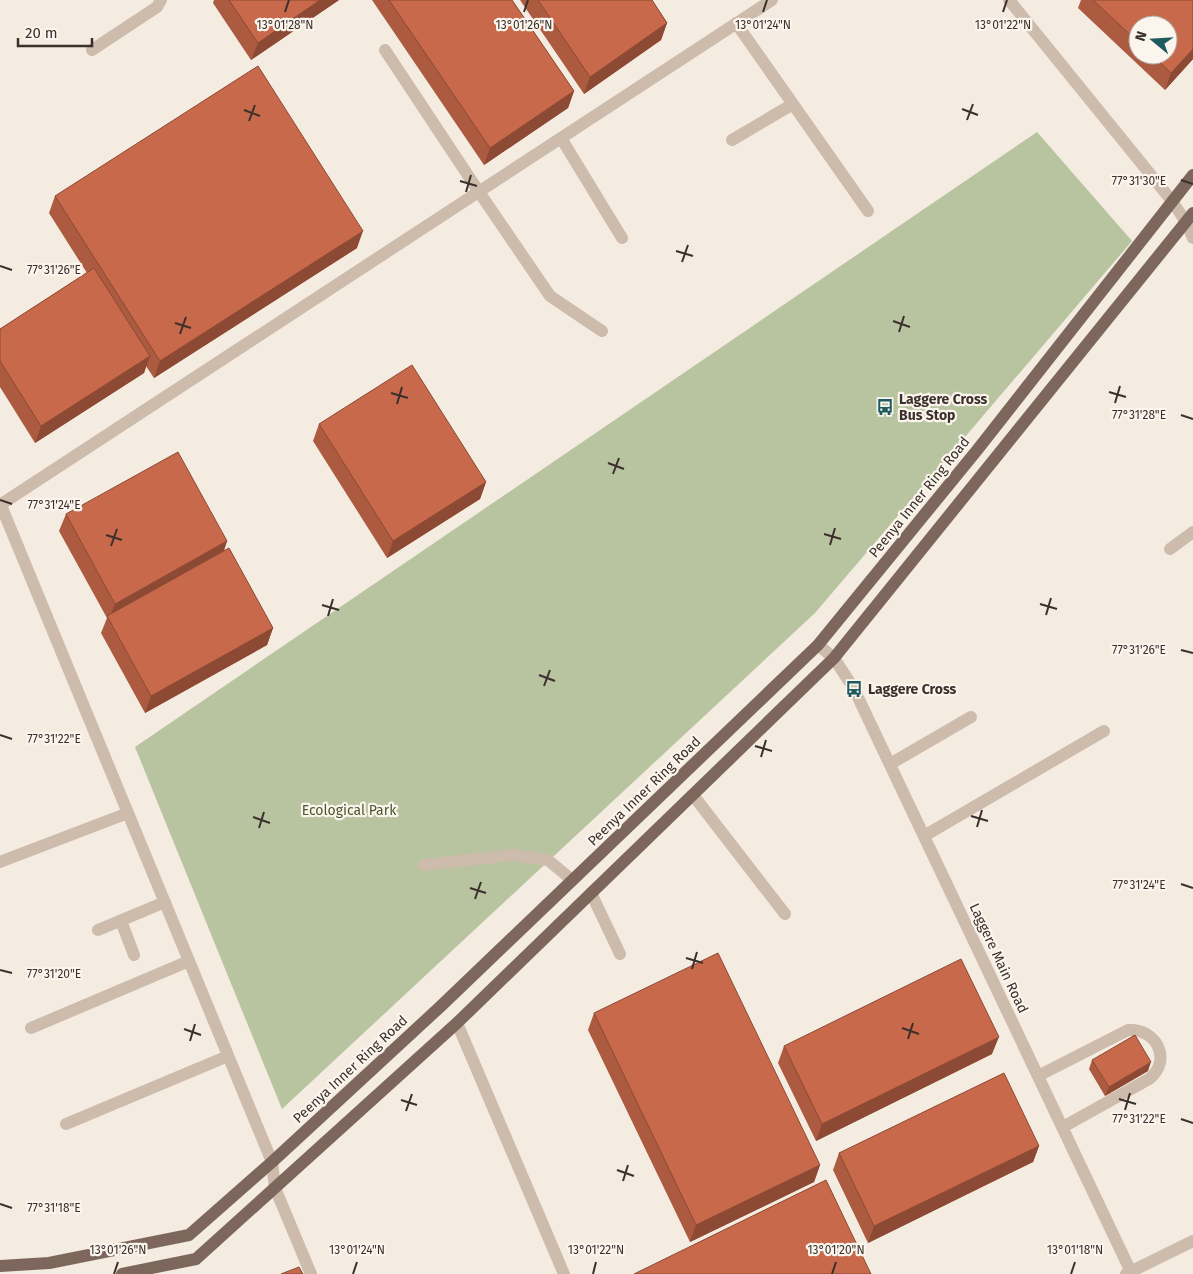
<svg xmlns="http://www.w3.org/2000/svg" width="1193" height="1274" font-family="'Fira Sans',sans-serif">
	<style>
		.green { fill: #b8c4a0 }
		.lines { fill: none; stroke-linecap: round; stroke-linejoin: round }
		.minor { stroke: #cdbbac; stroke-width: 12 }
		.major { stroke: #7d675c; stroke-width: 12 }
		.wall { fill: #ac5a40; fill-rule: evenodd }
		.shaded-wall { fill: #8c4a34 }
		.building { fill: #c8694b; stroke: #8c4a34 }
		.ticks { fill: none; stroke: #3b302b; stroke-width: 2 }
		.labels { text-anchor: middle; stroke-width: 4.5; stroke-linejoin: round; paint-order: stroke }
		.poi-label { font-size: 14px; font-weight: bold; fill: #3b302b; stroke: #fbf5ee; text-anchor: start }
		.street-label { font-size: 14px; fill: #3b302b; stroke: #fbf5ee }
		.park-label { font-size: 14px; fill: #4a5a2e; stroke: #fbf5ee }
		.ticks-label { font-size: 12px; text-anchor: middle; fill: #3b302b; stroke: #fbf5ee; stroke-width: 4.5; stroke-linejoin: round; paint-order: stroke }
	</style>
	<rect width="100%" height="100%" fill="#f4ebe1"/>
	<path class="green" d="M 1037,132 L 1132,241 L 815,613 L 282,1109 L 135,747 Z"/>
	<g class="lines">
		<path class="minor" d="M 1009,0 L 1172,201 L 1186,222 L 1193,238
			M 736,23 L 868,211
			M 92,50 L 157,7 L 161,0
			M 385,50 L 479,192 L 550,296 L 602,331
			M 561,138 L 622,238
			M 732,140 L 793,104
			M 0,503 L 272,1162 L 275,1188 L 311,1274
			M 0,505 L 772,0
			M 1170,549 L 1193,532
			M 818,645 L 834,658 L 854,689 L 1132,1274
			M 890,764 L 971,717
			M 693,795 L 785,914
			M 924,836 L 1104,731
			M 0,862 L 128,813
			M 424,865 L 513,855 L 548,860 L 572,880
			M 591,893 L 620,954
			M 121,921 L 134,955
			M 98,930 L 165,902
			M 457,1023 L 564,1274
			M 31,1028 L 189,961
			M 1038,1076 L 1128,1030 C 1156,1028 1173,1060 1149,1079 L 1063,1127
			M 66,1124 L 228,1056
			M 1126,1274 L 1193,1241"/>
		<path class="major" d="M 0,1266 L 49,1263 L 189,1235 L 272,1162 L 441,1006 L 818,645 L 978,449 L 1193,175
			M 122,1274 L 196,1259 L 457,1023 L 834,658 L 1193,213"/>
	</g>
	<path class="wall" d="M 214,0 L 339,0 L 251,60 L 213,3 Z
		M 372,0 L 512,0 L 574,91 L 568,108 L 484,165 Z
		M 520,0 L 652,0 L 667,23 L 661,40 L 584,94 Z
		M 1081,0 L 1193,0 L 1193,59 L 1165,90 L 1078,8 ZM 1138,25 L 1168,55 L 1138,55 Z
		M 55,196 L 357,248 L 154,378 L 146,366 L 144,373 L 35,443 L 0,387 L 0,329 L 87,273 L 49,213 Z
		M 319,424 L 486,482 L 480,499 L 387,558 L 313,441 Z
		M 66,514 L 227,541 L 224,551 L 273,628 L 267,645 L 145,713 L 101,633 L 107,618 L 59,531 Z
		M 594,1013 L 820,1165 L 814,1182 L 690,1242 L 588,1030 Z
		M 784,1046 L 992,1054 L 816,1141 L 778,1063 Z
		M 1092,1060 L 1148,1071 L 1105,1096 L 1089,1069 Z
		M 1039,1146 L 1033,1162 L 868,1243 L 833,1170 L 839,1153 Z"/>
	<path class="shaded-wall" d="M 320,0 L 339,0 L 251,60 L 258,43 Z
		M 667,23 L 661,40 L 584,94 L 590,77 Z
		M 1193,49 L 1193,59 L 1165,90 L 1171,73 Z
		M 574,91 L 568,108 L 484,165 L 490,148 Z
		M 363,231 L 357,248 L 154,378 L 160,361 Z
		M 150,356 L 144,373 L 35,443 L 41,426 Z
		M 486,482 L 480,499 L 387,558 L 393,541 Z
		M 227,541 L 221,558 L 109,619 L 115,604 Z
		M 273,628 L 267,645 L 145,713 L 151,696 Z
		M 999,1037 L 992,1054 L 816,1141 L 822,1124 Z
		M 1151,1062 L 1148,1071 L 1105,1096 L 1109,1087 Z
		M 1039,1146 L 1033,1162 L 868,1243 L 874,1226 Z
		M 820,1165 L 814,1182 L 690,1242 L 696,1225 Z"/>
	<path class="building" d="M 229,0 L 320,0 L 258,43 Z
		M 389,0 L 512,0 L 574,91 L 490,148 Z
		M 538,0 L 652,0 L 667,23 L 590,77 Z
		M 1093,0 L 1193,0 L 1193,49 L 1171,73 L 1152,55 L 1168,55 L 1168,25 L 1138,25 L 1138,42 Z
		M 258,66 L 363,231 L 160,361 L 55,196 Z
		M 94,268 L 150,356 L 41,426 L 0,361 L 0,329 Z
		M 412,365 L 486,482 L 393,541 L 319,424 Z
		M 178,452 L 227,541 L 115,604 L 66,514 Z
		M 229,548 L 273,628 L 151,696 L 107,616 Z
		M 718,953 L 820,1165 L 696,1225 L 594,1013 Z
		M 961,959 L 999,1037 L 822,1124 L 784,1046 Z
		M 1135,1035 L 1151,1062 L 1109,1087 L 1092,1060 Z
		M 1004,1073 L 1039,1146 L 874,1226 L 839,1153 Z
		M 826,1180 L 871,1274 L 634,1274 Z
		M 299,1267 L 303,1274 L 281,1274 Z"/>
	<path class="ticks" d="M 285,12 L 289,0M 524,12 L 528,0M 763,12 L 767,0M 1003,12 L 1007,0M 962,109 L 978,115M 244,110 L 260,116M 967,120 L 973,104M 249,121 L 255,105M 1181,180 L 1193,184M 460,181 L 477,186M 466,192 L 471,175M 676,251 L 693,256M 682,262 L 688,245M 0,266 L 12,270M 893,321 L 910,327M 175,323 L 191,328M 899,332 L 904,316M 180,334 L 186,317M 1109,392 L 1126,397M 391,393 L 408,398M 1115,403 L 1120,386M 397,404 L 402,387M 1181,415 L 1193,419M 608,463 L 624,469M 613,474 L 619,458M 0,500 L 12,504M 824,534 L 841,539M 106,535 L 122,540M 830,545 L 835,528M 111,546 L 117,529M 1040,604 L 1057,609M 322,605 L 339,610M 1046,615 L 1051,598M 328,616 L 333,599M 1181,650 L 1193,653M 539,675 L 555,681M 544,686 L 550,670M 0,735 L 12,739M 755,746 L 772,751M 761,757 L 766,740M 971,816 L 988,821M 253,817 L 270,823M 977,827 L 982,810M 259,828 L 264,812M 1181,884 L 1193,888M 470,888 L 486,893M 475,899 L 481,882M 686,958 L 703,963M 692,969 L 697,952M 0,970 L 12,973M 902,1028 L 919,1034M 184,1029 L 201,1035M 908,1039 L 913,1023M 190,1041 L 195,1024M 1119,1099 L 1136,1104M 401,1100 L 417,1105M 1125,1110 L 1130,1093M 406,1111 L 412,1094M 1181,1119 L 1193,1123M 617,1170 L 634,1176M 623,1181 L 628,1165M 0,1204 L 12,1208M 114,1274 L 118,1262M 353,1274 L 357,1262M 593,1274 L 596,1262M 832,1274 L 836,1262M 1071,1274 L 1075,1262"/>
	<defs>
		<g id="bus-bare" transform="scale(1.35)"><path d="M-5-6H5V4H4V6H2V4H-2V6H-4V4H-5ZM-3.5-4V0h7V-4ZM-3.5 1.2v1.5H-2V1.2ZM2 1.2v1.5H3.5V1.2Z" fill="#1f5a5e" stroke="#fbf5ee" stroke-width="2.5" paint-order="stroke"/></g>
	</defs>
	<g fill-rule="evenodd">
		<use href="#bus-bare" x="885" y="407"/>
		<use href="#bus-bare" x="854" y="689"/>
	</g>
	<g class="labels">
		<g class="poi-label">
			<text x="899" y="404">Laggere Cross<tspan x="899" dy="16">Bus Stop</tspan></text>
			<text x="868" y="694">Laggere Cross</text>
		</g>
		<g class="street-label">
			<text transform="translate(919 497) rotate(-51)" y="5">Peenya Inner Ring Road</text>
			<text transform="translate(644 791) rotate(-44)" y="5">Peenya Inner Ring Road</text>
			<text transform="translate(999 958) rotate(65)" y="5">Laggere Main Road</text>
			<text transform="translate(350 1069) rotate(-43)" y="5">Peenya Inner Ring Road</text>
		</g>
		<g class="park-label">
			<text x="349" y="815">Ecological Park</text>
		</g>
	</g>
	<g class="ticks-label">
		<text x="285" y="29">13°01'28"N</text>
		<text x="524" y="29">13°01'26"N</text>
		<text x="763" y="29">13°01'24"N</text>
		<text x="1003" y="29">13°01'22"N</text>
		<text x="1139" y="185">77°31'30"E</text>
		<text x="54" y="274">77°31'26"E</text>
		<text x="1139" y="419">77°31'28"E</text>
		<text x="54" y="509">77°31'24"E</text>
		<text x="1139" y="654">77°31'26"E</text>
		<text x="54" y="743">77°31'22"E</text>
		<text x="1139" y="889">77°31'24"E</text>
		<text x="54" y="978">77°31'20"E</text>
		<text x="1139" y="1123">77°31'22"E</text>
		<text x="54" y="1212">77°31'18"E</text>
		<text x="1075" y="1254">13°01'18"N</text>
		<text x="118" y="1254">13°01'26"N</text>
		<text x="357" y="1254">13°01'24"N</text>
		<text x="596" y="1254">13°01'22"N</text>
		<text x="836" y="1254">13°01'20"N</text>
	</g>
	<g transform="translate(1153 40) rotate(288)"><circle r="24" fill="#fbf5ee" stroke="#aea6a0"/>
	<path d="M0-4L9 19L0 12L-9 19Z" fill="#1f5a5e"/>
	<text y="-8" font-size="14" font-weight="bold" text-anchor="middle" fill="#3b302b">N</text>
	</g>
	<path d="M18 38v8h74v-8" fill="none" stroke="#3b302b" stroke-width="2.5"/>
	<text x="25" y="38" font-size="15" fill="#3b302b" stroke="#fbf5ee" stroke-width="4" paint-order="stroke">20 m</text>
</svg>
